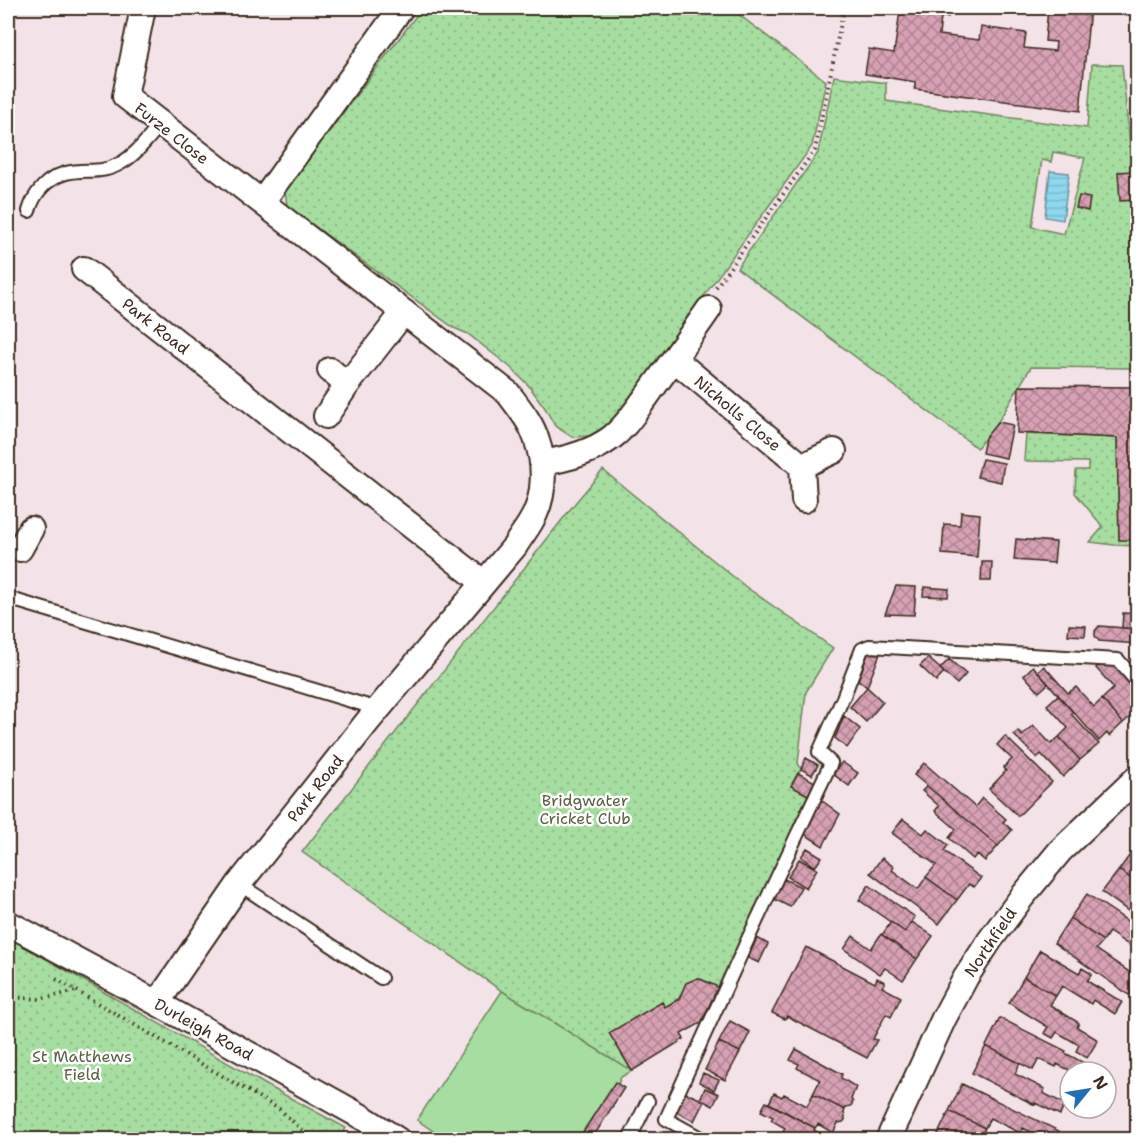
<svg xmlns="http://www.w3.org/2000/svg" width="1145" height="1147" font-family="'Shantell Sans',sans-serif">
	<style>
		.green { fill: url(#green-dots); stroke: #70845f; stroke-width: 1.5; fill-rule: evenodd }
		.pitch { fill: #a6dda0; stroke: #70845f; stroke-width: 1.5 }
		.water { fill: url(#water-rules); stroke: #6d929c; stroke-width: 1.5 }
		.building { fill: url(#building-cross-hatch); stroke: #3b2a1e; stroke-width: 1.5 }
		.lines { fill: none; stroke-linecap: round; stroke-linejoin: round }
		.service-casing { stroke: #3b2a1e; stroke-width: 16 }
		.minor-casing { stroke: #3b2a1e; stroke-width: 28 }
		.path { stroke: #3b2a1e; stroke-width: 4; stroke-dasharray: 1.5 4.5; stroke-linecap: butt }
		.service { stroke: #fff; stroke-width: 12 }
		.minor { stroke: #fff; stroke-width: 24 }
		.labels { text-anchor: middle; stroke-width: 5; stroke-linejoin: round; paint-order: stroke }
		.street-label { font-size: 16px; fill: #3b2a1e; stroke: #fff }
		.park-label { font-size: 16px; fill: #5b6045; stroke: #fff }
	</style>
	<defs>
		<pattern id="green-dots" width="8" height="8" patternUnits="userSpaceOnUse" patternTransform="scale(1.5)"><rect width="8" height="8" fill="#a6dda0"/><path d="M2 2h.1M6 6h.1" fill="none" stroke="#90be89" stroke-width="1.8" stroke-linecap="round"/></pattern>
		<pattern id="water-rules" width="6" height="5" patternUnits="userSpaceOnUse" patternTransform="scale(1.5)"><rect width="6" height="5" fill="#8ed7f0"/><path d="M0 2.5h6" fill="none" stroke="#7bb9cd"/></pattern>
		<pattern id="building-cross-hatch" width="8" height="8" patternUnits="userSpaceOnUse" patternTransform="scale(1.5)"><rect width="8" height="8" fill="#d7a0b4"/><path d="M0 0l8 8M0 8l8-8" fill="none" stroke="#b08392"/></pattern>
	</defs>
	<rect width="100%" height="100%" fill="#f3e2e8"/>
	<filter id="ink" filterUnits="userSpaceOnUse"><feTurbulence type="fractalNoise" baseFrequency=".0167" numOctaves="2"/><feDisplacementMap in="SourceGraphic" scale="12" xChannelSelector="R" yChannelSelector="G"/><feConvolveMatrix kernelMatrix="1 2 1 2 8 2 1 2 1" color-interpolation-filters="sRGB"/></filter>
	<g filter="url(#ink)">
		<path class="green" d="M 422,8 L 730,8 L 826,81 L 812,146 L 611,425 L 591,436 L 572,437 L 555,426 L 545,408 L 529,386 L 510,367 L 468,334 L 454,328 L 287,206 L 285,190 Z
			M 1092,64 L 1122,65 L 1128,126 L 1137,204 L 1137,368 L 1031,367 L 998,422 L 977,448 L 737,268 L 818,153 L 834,76 L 886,83 L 886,101 L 1087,128 ZM 1053,152 L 1085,158 L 1064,234 L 1032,227 L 1042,160 L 1051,162 Z
			M 1026,434 L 1117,438 L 1119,539 L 1137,540 L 1137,546 L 1114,545 L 1090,542 L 1103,527 L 1075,493 L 1076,470 L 1088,470 L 1088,462 L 1024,461 Z
			M 603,470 L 746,587 L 833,648 L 806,692 L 798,763 L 801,769 L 791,786 L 808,795 L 718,987 L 698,978 L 686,983 L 679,999 L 665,1007 L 662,1002 L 610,1033 L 632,1071 L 502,991 L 302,852 L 576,502 Z
			M 8,937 L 268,1086 L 346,1128 L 339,1139 L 8,1139 Z"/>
		<path class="pitch" d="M 502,991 L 632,1071 L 621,1077 L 618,1084 L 615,1083 L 578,1139 L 445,1139 L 417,1120 Z"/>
		<path class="water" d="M 1050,171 L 1069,173 L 1063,220 L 1045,217 Z"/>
		<path class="building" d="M 899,8 L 949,8 L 948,17 L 941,17 L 939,35 L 979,40 L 981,27 L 1026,33 L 1024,48 L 1055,51 L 1056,42 L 1045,41 L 1048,8 L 1090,8 L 1080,111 L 915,89 L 915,82 L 865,74 L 869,49 L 894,53 L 900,11 L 898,11 Z
			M 1132,171 L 1135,200 L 1120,201 L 1118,172 Z
			M 1079,196 L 1090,198 L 1088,211 L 1076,208 Z
			M 1019,386 L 1138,387 L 1138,540 L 1119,540 L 1117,438 L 1017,433 Z
			M 998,422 L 1013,425 L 1006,458 L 982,453 L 985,438 Z
			M 982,459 L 1004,463 L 1001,482 L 977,477 Z
			M 961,512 L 980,514 L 977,557 L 942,554 L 944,524 L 960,525 Z
			M 1016,539 L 1056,542 L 1054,563 L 1014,560 Z
			M 982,562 L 992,562 L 991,581 L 981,581 Z
			M 896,586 L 916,587 L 914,615 L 885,614 Z
			M 924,587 L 949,589 L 948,597 L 923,596 Z
			M 1123,613 L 1138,614 L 1138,629 L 1122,628 Z
			M 1069,625 L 1086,626 L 1085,636 L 1068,635 Z
			M 1099,626 L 1138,629 L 1138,644 L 1099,641 L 1095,636 L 1095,631 Z
			M 868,653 L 880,654 L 867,687 L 858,680 Z
			M 928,658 L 944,672 L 936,681 L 920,666 Z
			M 949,659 L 966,674 L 957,684 L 940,669 Z
			M 1100,664 L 1114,664 L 1138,691 L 1138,710 L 1123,723 L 1102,699 L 1114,688 L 1096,668 Z
			M 1033,666 L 1048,684 L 1039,692 L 1024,675 Z
			M 1044,666 L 1068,693 L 1076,687 L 1094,707 L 1102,699 L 1123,723 L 1109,736 L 1107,733 L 1099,741 L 1038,672 Z
			M 867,687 L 883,702 L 866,722 L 850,707 Z
			M 1058,695 L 1073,712 L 1071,714 L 1099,744 L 1080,760 L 1059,737 L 1068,728 L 1047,705 Z
			M 844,716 L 860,729 L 847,748 L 835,738 Z
			M 1033,725 L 1051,744 L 1059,737 L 1080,760 L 1063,777 L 1041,754 L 1037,758 L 1014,735 L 1018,731 L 1022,736 Z
			M 1005,736 L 1052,782 L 1018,816 L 989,789 L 1006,771 L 1003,768 L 1012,759 L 997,745 Z
			M 806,758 L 818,765 L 812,775 L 801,769 Z
			M 842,762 L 858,773 L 849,786 L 833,774 Z
			M 924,763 L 975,807 L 982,798 L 1006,819 L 1003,822 L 1012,830 L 998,846 L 914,775 Z
			M 798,773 L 815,782 L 808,795 L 791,786 Z
			M 927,786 L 998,846 L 985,861 L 977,854 L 973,859 L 949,838 L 956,829 L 935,811 L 939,806 L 922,791 Z
			M 821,800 L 840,814 L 823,846 L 803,833 Z
			M 903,819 L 923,834 L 927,829 L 948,845 L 944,851 L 981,878 L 974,887 L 969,884 L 957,900 L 926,877 L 936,865 L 892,833 Z
			M 1137,845 L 1138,846 L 1138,883 L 1119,870 Z
			M 807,848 L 822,857 L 815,867 L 801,857 Z
			M 882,858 L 894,867 L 892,870 L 918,889 L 926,877 L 957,900 L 939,924 L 870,873 Z
			M 799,859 L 817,869 L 806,888 L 788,877 Z
			M 1119,870 L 1138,883 L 1138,918 L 1102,892 Z
			M 784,879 L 801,887 L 790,907 L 774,899 Z
			M 869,885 L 915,917 L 905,932 L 859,900 Z
			M 1087,894 L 1138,928 L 1138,948 L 1136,950 L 1109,932 L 1103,941 L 1070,918 Z
			M 1070,918 L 1103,941 L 1096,949 L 1138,978 L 1138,983 L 1129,995 L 1054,943 Z
			M 891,922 L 905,932 L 912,922 L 933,936 L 917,959 L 882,935 Z
			M 881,934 L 917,959 L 903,980 L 885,968 L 880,974 L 844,949 L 853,936 L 871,949 Z
			M 757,938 L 768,944 L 759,963 L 748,958 Z
			M 806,947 L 875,983 L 877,978 L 885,982 L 882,987 L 901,997 L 891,1017 L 886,1014 L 873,1039 L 877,1040 L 867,1058 L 787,1016 L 785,1019 L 772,1013 Z
			M 1040,950 L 1079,973 L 1082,968 L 1092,974 L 1087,981 L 1122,1002 L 1115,1014 L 1093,1000 L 1091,1004 L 1062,986 L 1056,996 L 1024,977 Z
			M 1024,977 L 1056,996 L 1050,1005 L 1079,1023 L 1077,1027 L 1098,1040 L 1087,1058 L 1076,1051 L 1079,1045 L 1057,1032 L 1053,1038 L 1044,1033 L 1048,1027 L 1009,1003 Z
			M 698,978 L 718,987 L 701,1023 L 681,1034 L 684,1039 L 632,1071 L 609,1033 L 662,1002 L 665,1007 L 679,999 L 686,983 Z
			M 1000,1018 L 1066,1051 L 1065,1053 L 1086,1064 L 1082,1072 L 1073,1072 L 1057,1064 L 1056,1067 L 1039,1059 L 1033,1070 L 986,1046 Z
			M 730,1021 L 750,1032 L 740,1052 L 719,1042 Z
			M 719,1042 L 740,1052 L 725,1080 L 705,1070 Z
			M 986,1046 L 1020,1063 L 1015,1074 L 1045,1089 L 1043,1093 L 1065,1104 L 1060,1115 L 1035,1103 L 1035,1105 L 972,1073 Z
			M 796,1049 L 842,1074 L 841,1078 L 856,1087 L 851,1099 L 853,1102 L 851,1106 L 846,1107 L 845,1110 L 813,1094 L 820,1080 L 797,1068 L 799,1064 L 790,1060 Z
			M 703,1073 L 719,1080 L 714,1090 L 699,1082 Z
			M 615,1082 L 624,1088 L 595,1134 L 603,1140 L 578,1140 Z
			M 962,1084 L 1059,1131 L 1055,1140 L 1047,1140 L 1023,1128 L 1020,1133 L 990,1118 L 985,1128 L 949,1111 Z
			M 705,1088 L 719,1094 L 713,1106 L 700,1099 Z
			M 685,1092 L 704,1101 L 694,1121 L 676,1112 Z
			M 774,1093 L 782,1097 L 784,1094 L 807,1106 L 813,1094 L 845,1110 L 844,1113 L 845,1117 L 845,1120 L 843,1122 L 838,1123 L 833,1133 L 818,1124 L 815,1128 L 769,1103 Z
			M 766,1102 L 815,1128 L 814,1130 L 831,1140 L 779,1140 L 785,1128 L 771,1120 L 773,1117 L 761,1111 Z
			M 949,1111 L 985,1128 L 981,1136 L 988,1140 L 944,1140 L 937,1136 Z"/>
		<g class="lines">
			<g class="service-casing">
				<path id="service" d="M 29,211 C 34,193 47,178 66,173 C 85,168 101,175 121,163 C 137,154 149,137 161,124
					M 14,600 L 378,709
					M 239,884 L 381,978
					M 629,1140 L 648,1101
					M 704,1140 L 666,1119 L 748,939 L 831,763 L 819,752 L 843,698 L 862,649 L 869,646 L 1118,660 L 1138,683"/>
			</g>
			<g class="minor-casing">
				<path id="minor" d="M 143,8 L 125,96 L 508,393 C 519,408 532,423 537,441 C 545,464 545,492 535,514 C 530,525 521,536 515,546 L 368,721 L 239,884 L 157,1003
					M 262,202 L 401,8
					M 84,269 L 484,583
					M 674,359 L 802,466 L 804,500
					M 330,370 L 347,385
					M 326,416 L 347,385 L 404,312
					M 542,463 C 566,459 591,453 611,438 C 626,427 636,410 647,396 C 668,367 689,338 709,309
					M 802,466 L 834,451
					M 8,547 L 20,549 L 31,529
					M 8,923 L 157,1003 L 362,1117 L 398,1140
					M 888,1140 L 944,1018 L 966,977 L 990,940 L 1022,897 L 1060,851 L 1138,777"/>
			</g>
			<path class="path" d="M 716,287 L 815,150 L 844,8
				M 56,979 L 279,1109 L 313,1140
				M 8,997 L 40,999 L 76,991"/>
			<use href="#service" class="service"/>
			<use href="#minor" class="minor"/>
		</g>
	</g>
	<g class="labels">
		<g class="street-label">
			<text transform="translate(172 133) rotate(38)" y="6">Furze Close</text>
			<text transform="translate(156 326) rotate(38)" y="6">Park Road</text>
			<text transform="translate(738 413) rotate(40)" y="6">Nicholls Close</text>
			<text transform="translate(315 788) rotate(-52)" y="6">Park Road</text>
			<text transform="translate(990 942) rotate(-56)" y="6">Northfield</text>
			<text transform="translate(204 1029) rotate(29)" y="6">Durleigh Road</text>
		</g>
		<g class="park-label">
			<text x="585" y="806">Bridgwater<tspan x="585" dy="18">Cricket Club</tspan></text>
			<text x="82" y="1062">St Matthews<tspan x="82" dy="18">Field</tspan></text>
		</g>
	</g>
	<rect width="1145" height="1147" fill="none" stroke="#fff" stroke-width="30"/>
	<rect x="15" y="15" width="1115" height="1117" fill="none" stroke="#3b2a1e" stroke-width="2" filter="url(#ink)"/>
	<g transform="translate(1088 1090) rotate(60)"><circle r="28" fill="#ffffff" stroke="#b1aaa5" stroke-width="1.5"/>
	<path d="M0-4.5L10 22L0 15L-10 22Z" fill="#1f6fb2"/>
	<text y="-9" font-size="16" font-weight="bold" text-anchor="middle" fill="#3b2a1e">N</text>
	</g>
</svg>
